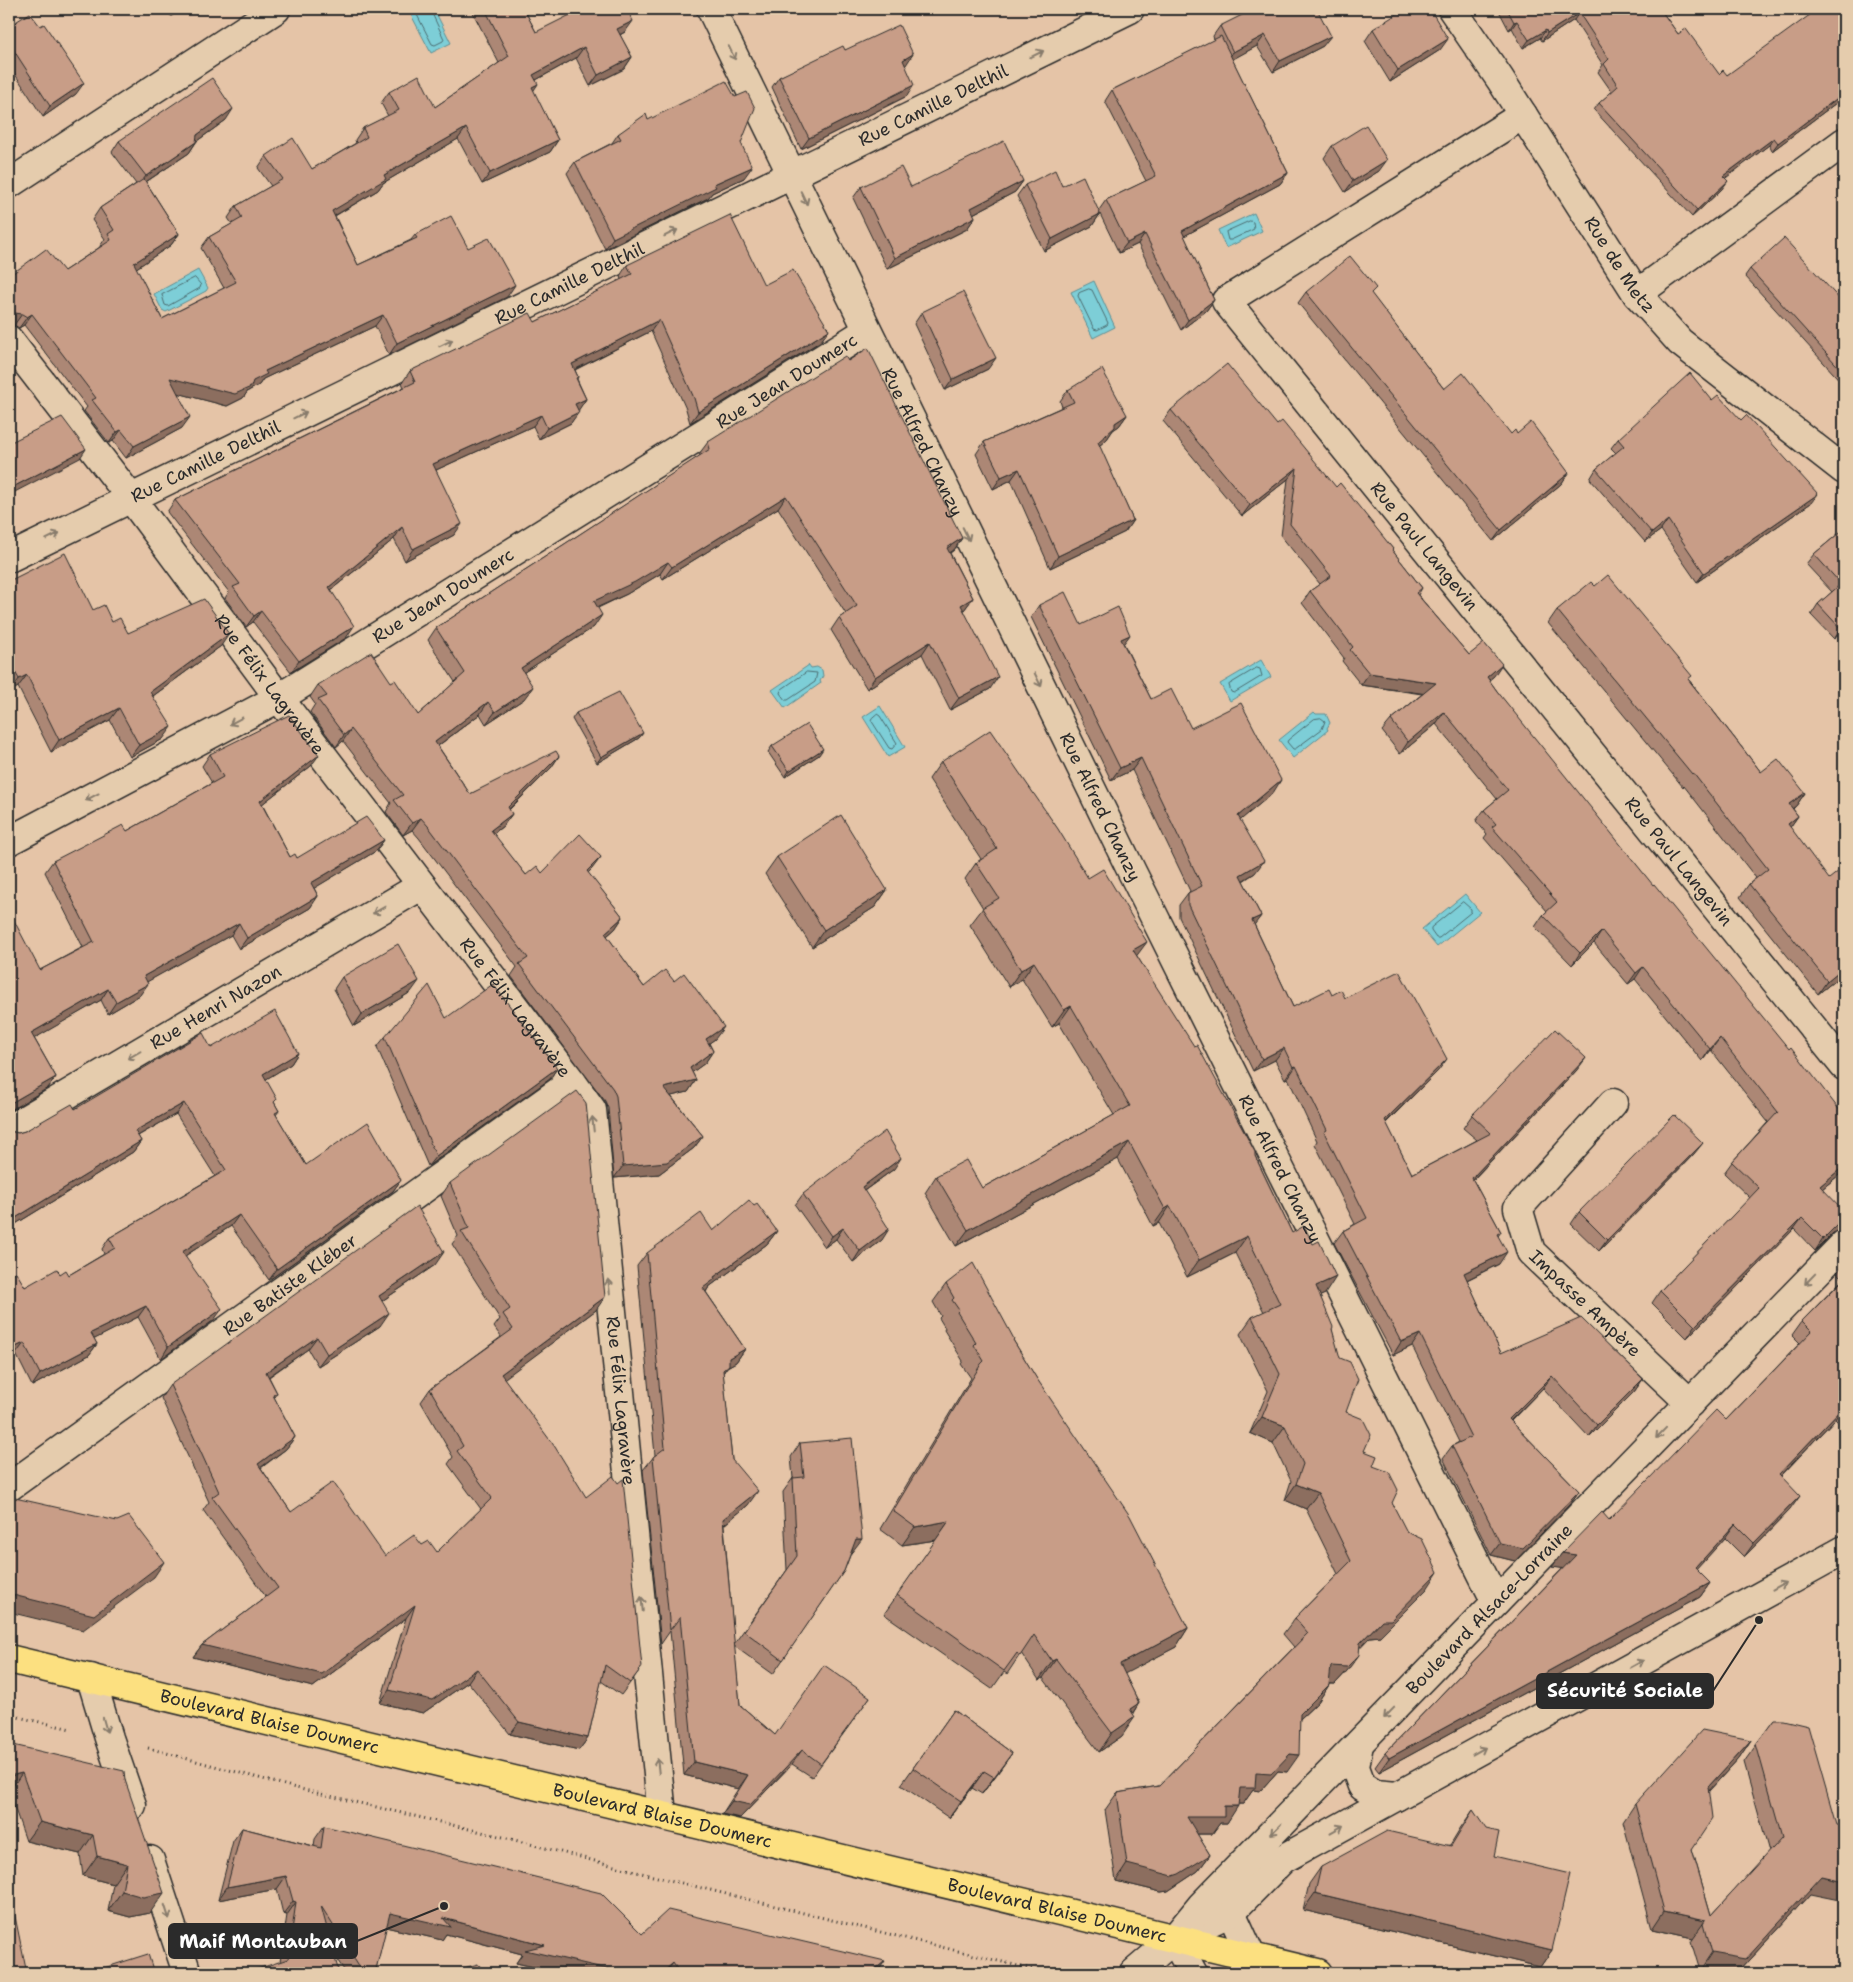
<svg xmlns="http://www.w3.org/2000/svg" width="1853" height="1982" font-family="'Shantell Sans',sans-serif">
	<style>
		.water { fill: #7dced7; stroke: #5c8d92 }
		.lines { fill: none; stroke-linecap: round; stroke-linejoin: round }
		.shore { stroke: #4c6c70; stroke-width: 1 }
		.minor-casing { stroke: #2b2b2b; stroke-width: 31 }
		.major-casing { stroke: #2b2b2b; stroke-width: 31 }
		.path { stroke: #2b2b2b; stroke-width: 3; stroke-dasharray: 1 4; stroke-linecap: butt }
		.minor { stroke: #e5ccad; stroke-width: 28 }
		.major { stroke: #fce080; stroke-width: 28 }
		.wall { fill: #ac8774; stroke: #2b2b2b }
		.shaded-wall { fill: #8c6e5e; stroke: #2b2b2b }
		.building { fill: #c89d87; stroke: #2b2b2b }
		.oneway { stroke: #887c6c }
		.labels { text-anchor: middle; stroke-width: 4; stroke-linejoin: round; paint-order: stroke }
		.street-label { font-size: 18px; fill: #2b2b2b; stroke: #e5ccad }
		.leader { fill: none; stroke: #2b2b2b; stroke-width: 2 }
		.callout-dot { fill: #2b2b2b; stroke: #e5ccad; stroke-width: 2 }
		.callout { fill: #2b2b2b; stroke: #2b2b2b; stroke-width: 2 }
		.callout-label { font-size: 19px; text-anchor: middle; font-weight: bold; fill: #fff }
	</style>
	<rect width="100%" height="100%" fill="#e5c4a7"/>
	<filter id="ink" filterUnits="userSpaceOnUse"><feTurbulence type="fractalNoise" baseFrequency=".02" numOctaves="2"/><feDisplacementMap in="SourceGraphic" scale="10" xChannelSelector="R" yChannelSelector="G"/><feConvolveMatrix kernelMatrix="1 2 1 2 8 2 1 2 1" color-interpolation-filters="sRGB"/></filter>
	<g filter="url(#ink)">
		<path class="water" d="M 408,9 L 434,9 L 451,43 L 431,53 Z
			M 1254,213 L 1262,231 L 1226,248 L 1218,230 Z
			M 198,270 L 208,288 L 206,291 L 166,312 L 162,310 L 154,294 Z
			M 1094,281 L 1115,327 L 1093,338 L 1071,292 Z
			M 1261,660 L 1271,677 L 1230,701 L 1220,684 Z
			M 809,665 L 811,668 L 817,667 L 822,670 L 823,676 L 820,681 L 821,683 L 785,708 L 772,690 Z
			M 880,706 L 905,747 L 888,757 L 863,717 Z
			M 1314,712 L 1316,714 L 1326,714 L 1330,723 L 1327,728 L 1328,730 L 1293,758 L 1279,740 Z
			M 1465,894 L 1480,912 L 1437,947 L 1422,929 Z"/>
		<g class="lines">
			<path class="shore" d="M 414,9 L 432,44 L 435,45 L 443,41 L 444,39 L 430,9
				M 1250,221 L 1253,222 L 1254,229 L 1231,240 L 1228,240 L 1226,232 Z
				M 195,278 L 201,285 L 200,288 L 168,306 L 165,305 L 162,295 Z
				M 1089,289 L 1092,290 L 1108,323 L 1107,325 L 1097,330 L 1094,329 L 1078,296 L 1079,293 Z
				M 1257,668 L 1260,669 L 1262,676 L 1234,693 L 1231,692 L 1229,685 Z
				M 807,672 L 817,673 L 815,682 L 788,700 L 785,700 L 780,693 L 781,690 Z
				M 877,714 L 880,716 L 897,743 L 892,749 L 889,748 L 871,720 L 872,718 Z
				M 1321,718 L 1325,721 L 1322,729 L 1295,749 L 1293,749 L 1287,742 L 1288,740 L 1314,719 Z
				M 1463,902 L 1471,909 L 1471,912 L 1439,938 L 1436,938 L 1431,931 L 1431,928 Z"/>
			<g class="minor-casing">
				<g id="minor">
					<path id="s1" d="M 711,9 L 1133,874 L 1496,1602"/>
					<path id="s2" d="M 1452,9 L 1500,79 L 1637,294 L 1680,342 L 1844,470"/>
					<path id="s3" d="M 1523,115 L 1226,301 L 1844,1066"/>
					<path d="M 9,184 L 276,9"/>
					<path d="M 1637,294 L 1844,142"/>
					<path id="s4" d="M 9,340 L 131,498 L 279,698 L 572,1082 L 592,1110 L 662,1815"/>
					<path id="s5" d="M 9,558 L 1130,9"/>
					<path id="s6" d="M 9,841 L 279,698 L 867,331"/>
					<path id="s7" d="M 1613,1103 L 1518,1208 L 1531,1252 L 1690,1403"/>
					<path id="s8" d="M 9,1129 L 421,886"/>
					<path id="s9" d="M 9,1487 L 572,1082"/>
					<path d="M 91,1678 L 109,1738 L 132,1805"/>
					<path d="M 1359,1744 L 1355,1767 L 1362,1786 L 1375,1794 L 1397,1796"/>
					<path d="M 150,1860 L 187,1973"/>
					<path d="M 1231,1912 L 1251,1956"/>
					<path d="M 1180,1936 L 1231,1912 L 1283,1859 L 1844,1550"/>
					<path d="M 1174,1939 L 1193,1973"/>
					<path id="s10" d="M 1134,1973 L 1174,1939 L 1201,1906 L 1844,1244"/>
				</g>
			</g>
			<g class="major-casing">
				<g id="major">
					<path id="s11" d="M 9,1659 L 1318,1973"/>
				</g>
			</g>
			<path class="path" d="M 9,1715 L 71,1729
				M 148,1748 L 292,1787 L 507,1838 L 641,1873 L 1047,1973"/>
			<use href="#minor" class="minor"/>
			<use href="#major" class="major"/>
		</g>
		<path class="wall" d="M 166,9 L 182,9 L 171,16 Z
			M 471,9 L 524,9 L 536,32 L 625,32 L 620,35 L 632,57 L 624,69 L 590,86 L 576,58 L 536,80 L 533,91 L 558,140 L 550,152 L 482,184 L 458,139 L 383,183 L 378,190 L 335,216 L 358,265 L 411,240 L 415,235 L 468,248 L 507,297 L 389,355 L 375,326 L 263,379 L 259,385 L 248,391 L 243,398 L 227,406 L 178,393 L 182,428 L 126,458 L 113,441 L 109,443 L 84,411 L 87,407 L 24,325 L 19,328 L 14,325 L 9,325 L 9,276 L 64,271 L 100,247 L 100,246 L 105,239 L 92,220 L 100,208 L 136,184 L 112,152 L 119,141 L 226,120 L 197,141 L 189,153 L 146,182 L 179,234 L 171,245 L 136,268 L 162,319 L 224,288 L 201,248 L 209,237 L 232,224 L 228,218 L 236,206 L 271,186 L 258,168 L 266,156 L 312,169 L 356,143 L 355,140 L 363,128 L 388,116 L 381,103 L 389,92 L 435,107 L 499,63 Z
			M 1498,9 L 1660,9 L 1678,34 L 1719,74 L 1727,75 L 1844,9 L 1844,97 L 1772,151 L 1769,145 L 1725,178 L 1722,189 L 1692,217 L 1594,110 L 1599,103 L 1612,92 L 1598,72 L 1603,65 L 1574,20 L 1542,41 L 1540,38 L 1523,48 L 1512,28 L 1509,30 Z
			M 9,26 L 76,94 L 43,117 L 9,65 Z
			M 1220,26 L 1323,46 L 1273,72 L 1257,46 L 1232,59 L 1288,173 L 1280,184 L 1184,236 L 1214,300 L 1206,311 L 1181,330 L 1138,244 L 1119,253 L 1100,214 L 1092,226 L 1044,251 L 1017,196 L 1025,185 L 1062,186 L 1099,210 L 1106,200 L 1146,181 L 1105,101 L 1112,90 L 1214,40 L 1213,36 Z
			M 1373,29 L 1440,50 L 1390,82 L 1365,41 Z
			M 845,50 L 913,54 L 905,65 L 907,96 L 801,149 L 772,87 L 779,77 Z
			M 648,120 L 744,178 L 712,193 L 708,198 L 605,249 L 567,173 L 575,162 L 612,143 L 618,134 Z
			M 1332,146 L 1379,171 L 1345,192 L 1324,158 Z
			M 1023,181 L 1015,192 L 973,214 L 975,217 L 967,229 L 887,269 L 853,198 L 861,187 L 911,187 Z
			M 627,265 L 764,285 L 829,330 L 821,341 L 690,423 L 686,409 L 651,331 L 575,370 L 578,377 L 577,379 L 586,399 L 578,410 L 571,423 L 539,439 L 533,426 L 436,470 L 454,535 L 405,561 L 394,539 L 331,590 L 346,638 L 291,672 L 253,622 L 246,627 L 225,598 L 229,592 L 167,512 L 175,500 L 404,387 L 402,383 L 410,371 L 535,322 L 621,280 L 620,276 Z
			M 1750,269 L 1844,304 L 1844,385 L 1745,276 Z
			M 1306,292 L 1372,295 L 1444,389 L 1569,473 L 1561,484 L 1493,541 L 1298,303 Z
			M 922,312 L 988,369 L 945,390 L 914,324 Z
			M 1068,390 L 1127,415 L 1119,426 L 1113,430 L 1107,439 L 1099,446 L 1133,520 L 1125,532 L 1050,568 L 1011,480 L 993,489 L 976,454 L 984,442 L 1062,407 L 1060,401 Z
			M 1712,400 L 1741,420 L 1811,503 L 1697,582 L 1661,530 L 1645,542 L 1590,479 L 1596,469 L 1616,453 L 1611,448 L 1618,439 Z
			M 1171,410 L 1277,425 L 1393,549 L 1392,550 L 1422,588 L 1418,595 L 1469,655 L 1494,676 L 1489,680 L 1844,1171 L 1822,1189 L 1842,1229 L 1833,1233 L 1815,1251 L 1794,1229 L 1687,1338 L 1652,1303 L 1660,1291 L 1750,1198 L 1724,1173 L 1732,1162 L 1768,1122 L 1711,1050 L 1702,1061 L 1635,979 L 1628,984 L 1594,943 L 1572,965 L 1535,927 L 1543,915 L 1547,911 L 1484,838 L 1487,834 L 1476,821 L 1484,810 L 1497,799 L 1436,724 L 1400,754 L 1382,731 L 1391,720 L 1422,694 L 1361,685 L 1342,661 L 1344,658 L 1302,603 L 1310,591 L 1320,584 L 1281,536 L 1288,479 L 1242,516 L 1163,421 Z
			M 708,442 L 962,538 L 954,550 L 950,553 L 973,598 L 964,610 L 990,689 L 950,710 L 922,654 L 867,689 L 831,630 L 839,618 L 846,614 L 778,508 L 663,579 L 660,574 L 627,594 L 598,608 L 594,627 L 524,672 L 524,699 L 486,724 L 480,714 L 438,746 L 470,794 L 559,756 L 551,768 L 509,810 L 512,814 L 503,826 L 493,834 L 526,875 L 542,873 L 601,857 L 588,873 L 623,917 L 615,929 L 607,936 L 644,987 L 715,1039 L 709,1043 L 713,1051 L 705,1063 L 692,1072 L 696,1080 L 688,1092 L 671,1096 L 703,1136 L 694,1148 L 659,1174 L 614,1178 L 608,1108 L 605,1101 L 511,976 L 517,967 L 419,838 L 412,830 L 403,835 L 386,812 L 391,803 L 343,741 L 336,747 L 310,712 L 315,704 L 310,697 L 318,685 L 391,682 L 418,715 L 455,682 L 428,640 L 436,628 L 700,456 L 699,454 Z
			M 1844,529 L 1844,634 L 1842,632 L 1834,639 L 1811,615 L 1818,604 L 1832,592 L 1806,564 L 1814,554 Z
			M 9,581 L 93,610 L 112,622 L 128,633 L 221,646 L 153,696 L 163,739 L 130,757 L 110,720 L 51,752 L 18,687 L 11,691 L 9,688 Z
			M 1595,586 L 1689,680 L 1761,772 L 1805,793 L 1796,806 L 1793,809 L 1798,816 L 1790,827 L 1844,973 L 1818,994 L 1740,897 L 1749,884 L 1756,878 L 1684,786 L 1683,787 L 1548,623 L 1557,610 Z
			M 1039,605 L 1081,625 L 1124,644 L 1151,699 L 1191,728 L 1273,793 L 1240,820 L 1255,873 L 1243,881 L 1261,916 L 1254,924 L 1293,1007 L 1332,995 L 1345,998 L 1438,1071 L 1386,1123 L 1412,1174 L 1477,1140 L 1463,1128 L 1472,1115 L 1577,1070 L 1473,1180 L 1501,1232 L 1498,1236 L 1499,1264 L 1467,1280 L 1501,1353 L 1643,1379 L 1634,1392 L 1589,1437 L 1543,1388 L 1511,1421 L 1579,1491 L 1570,1504 L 1515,1561 L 1491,1555 L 1443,1458 L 1452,1446 L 1459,1442 L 1412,1346 L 1393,1355 L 1334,1243 L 1343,1231 L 1355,1224 L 1315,1144 L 1317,1141 L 1288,1078 L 1285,1079 L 1275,1060 L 1253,1071 L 1179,917 L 1179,905 L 1188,893 L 1190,891 L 1132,770 L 1111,780 L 1031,617 Z
			M 576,713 L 643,733 L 639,738 L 597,763 L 572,719 Z
			M 772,746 L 819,755 L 785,777 L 768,752 Z
			M 210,754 L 311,766 L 262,804 L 290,857 L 297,858 L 384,840 L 376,851 L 314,888 L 318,896 L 310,908 L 239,949 L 231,935 L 146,982 L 140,995 L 108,1014 L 101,1000 L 34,1038 L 56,1077 L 48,1088 L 9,1111 L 40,970 L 83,947 L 45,872 L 53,861 L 127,831 L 212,783 L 202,766 Z
			M 941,762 L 1137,956 L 1255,1156 L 1292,1233 L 1325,1294 L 1320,1296 L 1332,1329 L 1346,1412 L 1364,1451 L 1392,1503 L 1427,1589 L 1380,1636 L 1370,1637 L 1359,1648 L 1347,1671 L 1335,1684 L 1329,1684 L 1329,1685 L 1318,1702 L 1300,1719 L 1287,1772 L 1278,1771 L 1260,1791 L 1253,1790 L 1243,1804 L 1238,1804 L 1227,1823 L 1220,1823 L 1212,1834 L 1197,1834 L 1210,1855 L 1198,1871 L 1168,1891 L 1161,1892 L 1116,1881 L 1105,1810 L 1117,1793 L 1159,1786 L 1294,1647 L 1283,1634 L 1295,1618 L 1338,1574 L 1306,1509 L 1285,1500 L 1291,1481 L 1273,1443 L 1250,1433 L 1268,1391 L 1240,1334 L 1252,1317 L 1264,1312 L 1235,1253 L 1187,1277 L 1159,1223 L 1153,1226 L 1118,1159 L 956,1246 L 925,1193 L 936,1176 L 982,1188 L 1114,1115 L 1059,1023 L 1052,1027 L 1022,979 L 1009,987 L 970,925 L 983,908 L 965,879 L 976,863 L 981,859 L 929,779 Z
			M 1844,780 L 1844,787 L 1842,784 Z
			M 777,857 L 887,890 L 875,907 L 812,947 L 765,874 Z
			M 342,977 L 411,992 L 354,1026 L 334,989 Z
			M 446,1018 L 557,1068 L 550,1079 L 428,1166 L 377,1047 L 385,1037 Z
			M 211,1048 L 298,1053 L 291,1064 L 266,1079 L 274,1102 L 279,1111 L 276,1115 L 306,1165 L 401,1180 L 393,1191 L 269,1280 L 231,1226 L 185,1256 L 214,1320 L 161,1359 L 138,1317 L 94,1339 L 97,1344 L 89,1355 L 32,1386 L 16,1354 L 9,1358 L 9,1276 L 25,1287 L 60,1274 L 69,1275 L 104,1254 L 102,1249 L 109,1238 L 215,1176 L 176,1114 L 138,1136 L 141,1141 L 133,1152 L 9,1228 L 9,1131 L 18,1133 L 25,1131 Z
			M 1694,1154 L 1599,1251 L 1571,1224 L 1579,1212 Z
			M 894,1169 L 864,1191 L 882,1240 L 853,1262 L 836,1239 L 825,1247 L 795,1205 L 803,1194 Z
			M 450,1183 L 596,1310 L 504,1378 L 642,1667 L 621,1695 L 601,1681 L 588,1738 L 579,1750 L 510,1734 L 468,1682 L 423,1713 L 380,1703 L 406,1618 L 313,1687 L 193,1657 L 202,1645 L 266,1597 L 203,1510 L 209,1502 L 161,1398 L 170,1385 L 435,1265 L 382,1301 L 380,1326 L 318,1366 L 308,1349 L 269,1377 L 277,1393 L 274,1397 L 295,1437 L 286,1449 L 261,1468 L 291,1512 L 385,1556 L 422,1545 L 437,1552 L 481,1509 L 448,1464 L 453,1457 L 421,1402 L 430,1389 L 501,1337 L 494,1327 L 500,1319 L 452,1244 L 458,1236 L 441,1196 Z
			M 754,1206 L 777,1231 L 767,1244 L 709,1287 L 706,1292 L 745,1349 L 736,1362 L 727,1367 L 723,1373 L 732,1460 L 748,1505 L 724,1525 L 734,1644 L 787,1570 L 783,1492 L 793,1478 L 791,1457 L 800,1443 L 852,1552 L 851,1553 L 844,1571 L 773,1674 L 734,1646 L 740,1705 L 775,1735 L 870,1697 L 812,1777 L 792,1764 L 740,1818 L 722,1814 L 738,1789 L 684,1775 L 670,1631 L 661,1644 L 643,1470 L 655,1455 L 637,1266 L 647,1253 L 713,1231 Z
			M 1844,1263 L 1844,1428 L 1835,1419 L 1781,1476 L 1790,1510 L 1744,1557 L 1725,1538 L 1696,1569 L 1710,1583 L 1700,1597 L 1379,1772 L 1375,1767 L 1385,1753 L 1563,1568 L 1552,1567 L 1562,1553 L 1609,1520 L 1726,1420 L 1800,1343 L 1792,1335 L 1802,1321 L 1843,1279 L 1837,1273 Z
			M 946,1284 L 1013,1340 L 1188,1628 L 1176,1647 L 1124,1673 L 1139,1703 L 1133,1713 L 1122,1736 L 1099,1752 L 1043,1678 L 1039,1680 L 1021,1653 L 1007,1674 L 1004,1672 L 992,1689 L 884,1614 L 936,1540 L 902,1545 L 880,1529 L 971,1378 L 961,1364 L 963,1361 L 944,1330 L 945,1328 L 939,1318 L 941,1316 L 933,1302 Z
			M 954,1710 L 1012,1753 L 982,1794 L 972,1788 L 949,1818 L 901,1785 Z
			M 1774,1720 L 1810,1894 L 1737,1973 L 1712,1973 L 1700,1971 L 1691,1941 L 1693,1938 L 1652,1929 L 1623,1822 L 1635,1804 L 1751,1740 L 1739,1758 L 1709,1791 L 1692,1849 L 1711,1915 L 1769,1852 L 1744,1762 Z
			M 9,1744 L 125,1780 L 150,1913 L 130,1917 L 108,1911 L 113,1884 L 83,1876 L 80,1854 L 26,1841 L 9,1792 Z
			M 1473,1810 L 1494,1856 L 1552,1950 L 1540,1967 L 1303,1910 L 1309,1884 L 1321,1867 L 1450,1845 L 1461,1827 Z
			M 324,1826 L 642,1934 L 877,1973 L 561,1973 L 516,1963 L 522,1954 L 446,1934 L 442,1940 L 386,1927 L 375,1973 L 346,1973 L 334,1955 L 280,1962 L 287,1915 L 283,1914 L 277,1889 L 218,1900 L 233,1841 L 242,1828 L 314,1846 L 315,1839 Z"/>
		<path class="shaded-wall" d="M 176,9 L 182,9 L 171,16 Z
			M 1579,13 L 1574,20 L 1542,41 L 1547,33 Z
			M 633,21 L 625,32 L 609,40 L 617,29 Z
			M 1517,21 L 1512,28 L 1509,30 L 1514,22 Z
			M 1546,30 L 1540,38 L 1523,48 L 1529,40 Z
			M 1265,35 L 1257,46 L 1226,63 L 1233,52 Z
			M 1331,36 L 1323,46 L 1273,72 L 1280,61 Z
			M 1448,39 L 1440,50 L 1390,82 L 1398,70 Z
			M 584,47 L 576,58 L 525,86 L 533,75 Z
			M 913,54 L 906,65 L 895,70 L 903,60 Z
			M 632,57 L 624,69 L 590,86 L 598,75 Z
			M 84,83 L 76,94 L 43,117 L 50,106 Z
			M 538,84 L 530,96 L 532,87 Z
			M 914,85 L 907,96 L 801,149 L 809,138 Z
			M 1844,93 L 1844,97 L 1772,151 L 1778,143 Z
			M 233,109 L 226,120 L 190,146 L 197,135 Z
			M 466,128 L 458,139 L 383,183 L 378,190 L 324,222 L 332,211 L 384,175 Z
			M 1774,138 L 1769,145 L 1718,184 L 1723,176 Z
			M 558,140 L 550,152 L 482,184 L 490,173 Z
			M 196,142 L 189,153 L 138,187 L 146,176 Z
			M 1387,160 L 1379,171 L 1345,192 L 1353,181 Z
			M 752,167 L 744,178 L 712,193 L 708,198 L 605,249 L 613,238 L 714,184 Z
			M 1288,173 L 1280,184 L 1175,241 L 1182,231 Z
			M 1023,181 L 1015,192 L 963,219 L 971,208 Z
			M 1728,181 L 1722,189 L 1692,217 L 1697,210 Z
			M 1100,214 L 1092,226 L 1044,251 L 1052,239 Z
			M 975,217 L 967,229 L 887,269 L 895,258 Z
			M 179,234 L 171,245 L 126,275 L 134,263 Z
			M 1145,234 L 1138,244 L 1119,253 L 1127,243 Z
			M 515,285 L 507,297 L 389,355 L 397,343 Z
			M 1214,300 L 1206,311 L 1181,330 L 1188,320 Z
			M 15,313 L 22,314 L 14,325 L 9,325 L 9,316 Z
			M 32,314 L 24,325 L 19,328 L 27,317 Z
			M 383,315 L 375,326 L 263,379 L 259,385 L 248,391 L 243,398 L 227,406 L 162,389 L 170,378 L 253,381 L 265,371 Z
			M 659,320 L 651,331 L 564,375 L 572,364 Z
			M 829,330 L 821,341 L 690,423 L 698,412 Z
			M 996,358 L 988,369 L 945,390 L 953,379 Z
			M 586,399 L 578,411 L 575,404 Z
			M 579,412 L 571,423 L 539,439 L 547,428 Z
			M 541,415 L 533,426 L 425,475 L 433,464 Z
			M 1127,415 L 1119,426 L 1113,430 L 1107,439 L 1090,454 L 1098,442 L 1115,423 Z
			M 190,417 L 182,428 L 126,458 L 134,446 Z
			M 121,430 L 113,441 L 109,443 L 117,432 Z
			M 86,449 L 80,458 L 9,495 L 9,489 Z
			M 1297,468 L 1288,479 L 1242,516 L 1250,505 Z
			M 1019,469 L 1011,480 L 993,489 L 1001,477 Z
			M 1569,473 L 1561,484 L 1493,541 L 1501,530 Z
			M 1818,494 L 1811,503 L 1697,582 L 1704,573 Z
			M 786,496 L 778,508 L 663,579 L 672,567 Z
			M 1133,520 L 1125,532 L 1050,568 L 1058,556 Z
			M 1668,520 L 1661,530 L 1645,542 L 1652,533 Z
			M 462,524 L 454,535 L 405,561 L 413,549 Z
			M 402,527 L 394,539 L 321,598 L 329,587 Z
			M 962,538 L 954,550 L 939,560 L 947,548 Z
			M 668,562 L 660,574 L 627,594 L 585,613 L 594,601 Z
			M 973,598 L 964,610 L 952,617 L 961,605 Z
			M 261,611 L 253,622 L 246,627 L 254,616 Z
			M 602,615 L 594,627 L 512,680 L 521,668 Z
			M 354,626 L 346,638 L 291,672 L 299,661 Z
			M 1844,626 L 1844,629 L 1842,632 L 1834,639 L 1841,629 Z
			M 229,634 L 221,646 L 142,704 L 150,692 Z
			M 1130,635 L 1121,647 L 1121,639 Z
			M 930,642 L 922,654 L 867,689 L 875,677 Z
			M 1502,664 L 1494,676 L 1478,689 L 1487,677 Z
			M 1369,673 L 1436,683 L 1427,694 L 1361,685 Z
			M 27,675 L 18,687 L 11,691 L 19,679 Z
			M 998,677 L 990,689 L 950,710 L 959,698 Z
			M 533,687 L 524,699 L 486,724 L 495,712 Z
			M 488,702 L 480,714 L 427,754 L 435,742 Z
			M 119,708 L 110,720 L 51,752 L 59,740 Z
			M 1444,712 L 1436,724 L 1400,754 L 1408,742 Z
			M 172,727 L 163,739 L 130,757 L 139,745 Z
			M 351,729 L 343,741 L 336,747 L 344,735 Z
			M 643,733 L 639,738 L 597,763 L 601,757 Z
			M 823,749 L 819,755 L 785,777 L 789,771 Z
			M 319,755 L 311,766 L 252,812 L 260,801 Z
			M 559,756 L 551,768 L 499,819 L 508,807 Z
			M 1141,758 L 1132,770 L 1111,780 L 1120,768 Z
			M 1281,780 L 1273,793 L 1230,829 L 1238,816 Z
			M 1805,793 L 1796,806 L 1780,817 L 1789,804 Z
			M 512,814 L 503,826 L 482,842 L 491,830 Z
			M 1798,816 L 1789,829 L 1788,824 Z
			M 421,818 L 412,830 L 403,835 L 412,823 Z
			M 384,840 L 376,851 L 303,895 L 311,883 Z
			M 601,857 L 592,869 L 578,883 L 587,871 Z
			M 1264,861 L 1255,873 L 1232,887 L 1240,875 Z
			M 887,890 L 875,907 L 812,947 L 824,930 Z
			M 318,896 L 310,908 L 239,949 L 247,938 Z
			M 1261,916 L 1252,928 L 1252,920 Z
			M 623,917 L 615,929 L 596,945 L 605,933 Z
			M 239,923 L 231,935 L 136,988 L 144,976 Z
			M 1602,931 L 1594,943 L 1572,965 L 1580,953 Z
			M 1147,942 L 1135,958 L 1133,950 Z
			M 1034,962 L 1022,979 L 1009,987 L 1021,970 Z
			M 1643,967 L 1635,979 L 1628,984 L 1636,973 Z
			M 1844,967 L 1844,973 L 1818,994 L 1827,981 Z
			M 419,981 L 411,992 L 354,1026 L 362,1014 Z
			M 148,984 L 140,995 L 108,1014 L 116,1002 Z
			M 108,989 L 101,1000 L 23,1045 L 31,1033 Z
			M 1071,1006 L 1059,1023 L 1052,1027 L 1064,1010 Z
			M 724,1027 L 715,1039 L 698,1051 L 706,1039 Z
			M 1720,1038 L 1711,1050 L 1702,1061 L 1710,1049 Z
			M 1284,1048 L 1275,1060 L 1253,1071 L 1262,1059 Z
			M 713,1051 L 705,1063 L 682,1080 L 690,1068 Z
			M 298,1053 L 291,1064 L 255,1086 L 263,1074 Z
			M 1586,1058 L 1577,1070 L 1463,1190 L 1472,1178 Z
			M 1447,1059 L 1438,1071 L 1376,1132 L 1385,1120 Z
			M 1296,1066 L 1288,1078 L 1285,1079 L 1293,1067 Z
			M 557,1068 L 550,1079 L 428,1166 L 436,1156 Z
			M 56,1077 L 48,1088 L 9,1111 L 9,1104 Z
			M 696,1080 L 688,1092 L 655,1100 L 664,1088 Z
			M 184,1103 L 176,1114 L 127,1142 L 135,1131 Z
			M 703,1136 L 694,1148 L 659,1174 L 614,1178 L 623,1166 Z
			M 141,1141 L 133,1152 L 9,1228 L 9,1222 Z
			M 1129,1142 L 1118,1159 L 956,1246 L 968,1230 Z
			M 1703,1143 L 1694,1154 L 1599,1251 L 1607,1240 Z
			M 901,1158 L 894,1169 L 854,1198 L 862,1187 Z
			M 1844,1166 L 1844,1171 L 1811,1198 L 1820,1186 Z
			M 401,1180 L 393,1191 L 269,1280 L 277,1269 Z
			M 1170,1206 L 1159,1223 L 1153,1226 L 1165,1209 Z
			M 239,1215 L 231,1226 L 174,1263 L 182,1252 Z
			M 1802,1218 L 1794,1229 L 1687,1338 L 1695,1326 Z
			M 1844,1220 L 1844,1226 L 1842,1229 L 1833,1233 L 1815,1251 L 1823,1239 L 1841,1221 Z
			M 843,1228 L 836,1239 L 825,1247 L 832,1236 Z
			M 889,1229 L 882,1240 L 853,1262 L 860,1251 Z
			M 777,1231 L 767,1244 L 709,1287 L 705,1293 L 703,1288 L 714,1277 Z
			M 1247,1236 L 1235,1253 L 1187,1277 L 1199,1260 Z
			M 444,1252 L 435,1265 L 370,1309 L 379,1296 Z
			M 1507,1252 L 1499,1264 L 1456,1285 L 1464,1273 Z
			M 1336,1277 L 1325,1294 L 1305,1303 L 1316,1286 Z
			M 605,1297 L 596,1310 L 493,1387 L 501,1374 Z
			M 146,1306 L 138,1317 L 83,1345 L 91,1333 Z
			M 222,1309 L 214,1320 L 161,1359 L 168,1347 Z
			M 389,1313 L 380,1326 L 318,1366 L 327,1354 Z
			M 1420,1334 L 1412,1346 L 1393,1355 L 1401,1342 Z
			M 317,1337 L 308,1349 L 258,1384 L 266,1372 Z
			M 24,1343 L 16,1354 L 9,1358 L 9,1350 Z
			M 97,1344 L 89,1355 L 32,1386 L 40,1374 Z
			M 745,1349 L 736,1362 L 727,1367 L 719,1379 L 714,1383 L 729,1358 Z
			M 1552,1376 L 1543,1388 L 1500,1431 L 1509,1419 Z
			M 1643,1379 L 1634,1392 L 1589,1437 L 1597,1425 Z
			M 1844,1406 L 1835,1419 L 1769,1488 L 1779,1474 Z
			M 1262,1417 L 1285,1426 L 1273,1443 L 1250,1433 Z
			M 295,1437 L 286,1449 L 249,1476 L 258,1464 Z
			M 1296,1484 L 1318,1493 L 1306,1509 L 1285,1500 Z
			M 758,1491 L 748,1505 L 714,1533 L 723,1519 Z
			M 1579,1491 L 1570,1504 L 1515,1561 L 1491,1555 L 1500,1543 Z
			M 1800,1496 L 1790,1510 L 1744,1557 L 1754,1543 Z
			M 949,1521 L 936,1540 L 902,1545 L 915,1527 Z
			M 1735,1524 L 1725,1538 L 1685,1582 L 1695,1568 Z
			M 856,1539 L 862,1539 L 852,1552 L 846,1553 Z
			M 1562,1553 L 1576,1555 L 1566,1569 L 1552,1567 Z
			M 164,1562 L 154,1577 L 83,1630 L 9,1612 L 9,1594 Z
			M 1438,1572 L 1427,1589 L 1380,1636 L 1370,1637 L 1348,1660 L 1360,1643 L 1382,1620 Z
			M 1710,1583 L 1700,1597 L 1379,1772 L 1389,1758 Z
			M 415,1605 L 406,1618 L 313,1687 L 193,1657 L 202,1645 Z
			M 1188,1628 L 1176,1647 L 1107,1683 L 1120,1664 Z
			M 1359,1655 L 1347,1671 L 1335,1684 L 1319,1683 L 1331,1666 Z
			M 1056,1659 L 1043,1678 L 1039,1680 L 1052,1661 Z
			M 477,1669 L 468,1682 L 423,1713 L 380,1703 L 389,1690 Z
			M 1329,1685 L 1318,1702 L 1288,1730 L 1300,1714 Z
			M 1139,1703 L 1127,1722 L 1130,1709 Z
			M 1135,1717 L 1122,1736 L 1099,1752 L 1112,1733 Z
			M 519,1722 L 588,1738 L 579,1750 L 510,1734 Z
			M 1751,1740 L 1739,1758 L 1696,1805 L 1708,1787 Z
			M 802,1750 L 792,1764 L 740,1818 L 722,1814 L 732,1801 Z
			M 1012,1753 L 1000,1770 L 982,1794 L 994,1777 Z
			M 1290,1754 L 1299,1755 L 1287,1772 L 1278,1771 L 1260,1791 L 1253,1790 L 1243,1804 L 1228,1804 L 1240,1788 L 1256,1773 Z
			M 694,1762 L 748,1775 L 738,1789 L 684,1775 Z
			M 984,1771 L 972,1788 L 949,1818 L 961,1801 Z
			M 22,1773 L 9,1792 L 9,1776 Z
			M 1224,1806 L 1238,1806 L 1227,1823 L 1220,1823 L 1212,1834 L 1176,1834 L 1187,1817 Z
			M 40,1822 L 93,1835 L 80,1854 L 26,1841 Z
			M 1210,1855 L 1198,1871 L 1168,1891 L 1161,1892 L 1116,1881 L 1127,1864 Z
			M 97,1856 L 127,1864 L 113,1884 L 83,1876 Z
			M 286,1876 L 277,1889 L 218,1900 L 227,1887 Z
			M 1822,1876 L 1844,1881 L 1844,1901 L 1810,1894 L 1737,1973 L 1712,1973 L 1700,1971 L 1712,1953 Z
			M 122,1891 L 164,1893 L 150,1913 L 130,1917 L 108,1911 Z
			M 1315,1893 L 1552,1950 L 1540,1967 L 1303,1910 Z
			M 293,1901 L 296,1902 L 287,1915 L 283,1914 Z
			M 1664,1911 L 1706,1920 L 1693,1938 L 1652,1929 Z
			M 390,1913 L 443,1918 L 545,1945 L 612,1970 L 610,1973 L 561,1973 L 516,1963 L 522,1954 L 446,1934 L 442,1940 L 381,1926 Z
			M 885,1961 L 877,1973 L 871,1973 Z
			M 673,1963 L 666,1973 L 662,1973 Z
			M 26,1969 L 23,1973 L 9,1973 Z"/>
		<path class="building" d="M 485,9 L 524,9 L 536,32 L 582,9 L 627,9 L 633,21 L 617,29 L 632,57 L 598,75 L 584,47 L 533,75 L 538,84 L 532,87 L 558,140 L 490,173 L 466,128 L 384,175 L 386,179 L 332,211 L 358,265 L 417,238 L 415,235 L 451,216 L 468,248 L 489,238 L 515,285 L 397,343 L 383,315 L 265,371 L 267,374 L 253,381 L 251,387 L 235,394 L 170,378 L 190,417 L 134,446 L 121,430 L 117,432 L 92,400 L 96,398 L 32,314 L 27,317 L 22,314 L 15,313 L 9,316 L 9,276 L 46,249 L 64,271 L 111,240 L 108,234 L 114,230 L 100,208 L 144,179 L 179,234 L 134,263 L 162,319 L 236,282 L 209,237 L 242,218 L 236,206 L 283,179 L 266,156 L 293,138 L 312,169 L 367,137 L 363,128 L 399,110 L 389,92 L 419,75 L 435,107 L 509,56 Z
			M 1254,9 L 1317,9 L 1331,36 L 1280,61 L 1265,35 L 1233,52 L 1220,26 Z
			M 1405,9 L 1430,9 L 1448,39 L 1398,70 L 1373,29 Z
			M 1507,9 L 1660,9 L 1678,34 L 1686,29 L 1719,74 L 1723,70 L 1727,75 L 1818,9 L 1844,9 L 1844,93 L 1778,143 L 1774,138 L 1723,176 L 1728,181 L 1697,210 L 1599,103 L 1618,86 L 1604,64 L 1609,59 L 1579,13 L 1547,33 L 1546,30 L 1529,40 L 1517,21 L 1514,22 Z
			M 30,13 L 40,26 L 44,24 L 84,83 L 50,106 L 9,43 L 9,26 Z
			M 899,25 L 913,54 L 903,60 L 914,85 L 809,138 L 779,77 L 843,46 L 845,50 Z
			M 1221,36 L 1288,173 L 1182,231 L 1214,300 L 1188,320 L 1145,234 L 1127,243 L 1106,200 L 1156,176 L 1112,90 Z
			M 212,78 L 233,109 L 197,135 L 196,142 L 146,176 L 119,141 Z
			M 726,81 L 735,97 L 747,92 L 755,108 L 741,143 L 752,167 L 714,184 L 716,187 L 613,238 L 575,162 L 621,139 L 618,134 L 646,114 L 648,120 Z
			M 1366,125 L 1387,160 L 1353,181 L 1332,146 Z
			M 1004,141 L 1023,181 L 971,208 L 975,217 L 895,258 L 861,187 L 901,167 L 911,187 Z
			M 1055,170 L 1062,186 L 1083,176 L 1100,214 L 1052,239 L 1025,185 Z
			M 730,215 L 764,285 L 793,270 L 829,330 L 698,412 L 694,398 L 659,320 L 572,364 L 578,377 L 576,378 L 586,399 L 575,404 L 579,412 L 547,428 L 541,415 L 433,464 L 462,524 L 413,549 L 402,527 L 329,587 L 354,626 L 299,661 L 261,611 L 254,616 L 233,587 L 240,584 L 175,500 L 415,382 L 410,371 L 530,313 L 535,322 L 632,274 L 627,265 Z
			M 1784,238 L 1844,304 L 1844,373 L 1750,269 Z
			M 1350,256 L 1376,288 L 1371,293 L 1444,389 L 1463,373 L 1511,434 L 1515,430 L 1517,434 L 1531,422 L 1569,473 L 1501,530 L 1306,292 Z
			M 963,292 L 996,358 L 953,379 L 922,312 Z
			M 868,348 L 962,538 L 947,548 L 973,598 L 961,605 L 998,677 L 959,698 L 930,642 L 875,677 L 839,618 L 857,606 L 786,496 L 672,567 L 668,562 L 635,582 L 594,601 L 602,615 L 521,668 L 533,687 L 495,712 L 488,702 L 435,742 L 470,794 L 556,751 L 559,756 L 508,807 L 512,814 L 491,830 L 526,875 L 537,866 L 542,873 L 580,834 L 601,857 L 587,871 L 623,917 L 605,933 L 644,987 L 665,970 L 674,981 L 684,973 L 724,1027 L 706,1039 L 713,1051 L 690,1068 L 696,1080 L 664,1088 L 703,1136 L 667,1162 L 623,1166 L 616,1096 L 613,1089 L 519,964 L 528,958 L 507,931 L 428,826 L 421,818 L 412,823 L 394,800 L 403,795 L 351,729 L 344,735 L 318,700 L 327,696 L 318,685 L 371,652 L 391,682 L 395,680 L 418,715 L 465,673 L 436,628 L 710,449 L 708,442 L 845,356 L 848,361 Z
			M 1227,364 L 1277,425 L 1282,421 L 1336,487 L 1340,483 L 1393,549 L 1392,550 L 1422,588 L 1416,593 L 1469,655 L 1484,643 L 1502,664 L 1487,677 L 1497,691 L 1653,885 L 1654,884 L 1789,1049 L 1791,1047 L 1844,1116 L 1844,1166 L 1820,1186 L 1844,1211 L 1844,1220 L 1841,1221 L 1823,1239 L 1802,1218 L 1695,1326 L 1660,1291 L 1759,1188 L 1732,1162 L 1778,1112 L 1720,1038 L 1710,1049 L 1643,967 L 1636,973 L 1602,931 L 1580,953 L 1543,915 L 1557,902 L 1492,827 L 1496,824 L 1484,810 L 1508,790 L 1444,712 L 1408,742 L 1391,720 L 1436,683 L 1369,673 L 1350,650 L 1353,647 L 1310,591 L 1331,576 L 1290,524 L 1297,468 L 1250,505 L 1171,410 Z
			M 1102,369 L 1127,415 L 1115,423 L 1115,427 L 1098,442 L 1133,520 L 1058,556 L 1019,469 L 1001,477 L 984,442 L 1074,402 L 1068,390 Z
			M 1690,373 L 1712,400 L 1718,395 L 1741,420 L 1746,415 L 1818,494 L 1704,573 L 1668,520 L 1652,533 L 1596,469 L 1624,446 L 1618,439 Z
			M 62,417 L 86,449 L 9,489 L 9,443 Z
			M 1844,529 L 1844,626 L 1841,629 L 1818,604 L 1841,584 L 1814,554 Z
			M 65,553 L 93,610 L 104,605 L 112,622 L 120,618 L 128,633 L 204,599 L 229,634 L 150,692 L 172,727 L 139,745 L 119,708 L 59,740 L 27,675 L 19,679 L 10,663 L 9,664 L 9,581 Z
			M 1608,575 L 1692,676 L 1688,679 L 1761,772 L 1778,759 L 1805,793 L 1789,804 L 1798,816 L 1788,824 L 1829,879 L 1844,867 L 1844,967 L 1827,981 L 1749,884 L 1768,869 L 1693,773 L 1692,774 L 1557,610 L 1591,582 L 1595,586 Z
			M 1065,592 L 1081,625 L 1118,607 L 1130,635 L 1121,639 L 1151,699 L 1171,689 L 1191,728 L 1241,703 L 1281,780 L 1238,816 L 1264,861 L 1240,875 L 1261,916 L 1252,920 L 1293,1007 L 1329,989 L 1332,995 L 1341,990 L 1345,998 L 1399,971 L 1447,1059 L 1385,1120 L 1412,1174 L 1491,1133 L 1472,1115 L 1555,1029 L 1586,1058 L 1472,1178 L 1501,1232 L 1497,1234 L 1507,1252 L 1464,1273 L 1501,1353 L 1581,1318 L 1643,1379 L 1597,1425 L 1552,1376 L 1509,1419 L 1579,1491 L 1523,1548 L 1500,1543 L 1452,1446 L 1471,1437 L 1420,1334 L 1401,1342 L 1343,1231 L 1367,1218 L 1324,1132 L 1327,1130 L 1296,1066 L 1293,1067 L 1284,1048 L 1262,1059 L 1188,905 L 1188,893 L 1202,886 L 1141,758 L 1120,768 L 1039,605 Z
			M 619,692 L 643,733 L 601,757 L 576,713 Z
			M 289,715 L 319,755 L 260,801 L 290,857 L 295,854 L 297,858 L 366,817 L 384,840 L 311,883 L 318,896 L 247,938 L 239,923 L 144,976 L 148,984 L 116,1002 L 108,989 L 31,1033 L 56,1077 L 9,1104 L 9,911 L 40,970 L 94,942 L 53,861 L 123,825 L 127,831 L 223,777 L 210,754 Z
			M 807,724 L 823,749 L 789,771 L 772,746 Z
			M 990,730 L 1058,829 L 1088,878 L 1103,869 L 1147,942 L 1133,950 L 1194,1046 L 1197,1045 L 1255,1152 L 1255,1156 L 1292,1233 L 1304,1226 L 1313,1244 L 1319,1241 L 1336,1277 L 1316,1286 L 1333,1327 L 1332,1329 L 1340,1358 L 1350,1362 L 1358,1379 L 1346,1412 L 1363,1419 L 1371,1435 L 1364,1451 L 1377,1456 L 1373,1466 L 1389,1472 L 1398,1490 L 1392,1503 L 1407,1532 L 1422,1539 L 1438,1572 L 1391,1620 L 1382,1620 L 1360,1643 L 1359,1655 L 1347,1667 L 1331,1666 L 1329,1685 L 1300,1714 L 1299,1755 L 1290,1754 L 1271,1774 L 1256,1773 L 1255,1788 L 1240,1788 L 1238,1806 L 1224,1806 L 1224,1817 L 1187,1817 L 1210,1855 L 1179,1874 L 1173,1876 L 1127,1864 L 1117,1793 L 1159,1786 L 1308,1633 L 1295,1618 L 1351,1561 L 1318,1493 L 1296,1484 L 1303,1464 L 1285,1426 L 1262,1417 L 1280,1374 L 1252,1317 L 1280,1304 L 1247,1236 L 1199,1260 L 1170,1206 L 1165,1209 L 1129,1142 L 968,1230 L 936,1176 L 966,1160 L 982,1188 L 1130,1106 L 1071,1006 L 1064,1010 L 1034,962 L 1021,970 L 982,908 L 999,898 L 976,863 L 997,849 L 941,762 Z
			M 841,815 L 887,890 L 824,930 L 777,857 Z
			M 398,944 L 419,981 L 362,1014 L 342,977 Z
			M 493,984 L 557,1068 L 436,1156 L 385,1037 L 429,985 L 446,1018 Z
			M 275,1011 L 298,1053 L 263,1074 L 277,1099 L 274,1102 L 279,1111 L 275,1113 L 306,1165 L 368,1122 L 401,1180 L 277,1269 L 239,1215 L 182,1252 L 222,1309 L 168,1347 L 146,1306 L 91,1333 L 97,1344 L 40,1374 L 24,1343 L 9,1350 L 9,1276 L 16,1272 L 25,1287 L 57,1269 L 60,1274 L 66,1270 L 69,1275 L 115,1248 L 109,1238 L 226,1170 L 184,1103 L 135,1131 L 141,1141 L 9,1222 L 9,1131 L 18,1133 L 25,1131 L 72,1104 L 75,1109 L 203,1033 L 211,1048 Z
			M 577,1091 L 586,1103 L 605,1297 L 501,1374 L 555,1447 L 586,1497 L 613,1476 L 618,1483 L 623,1479 L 642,1667 L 630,1683 L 605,1665 L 588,1738 L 519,1722 L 477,1669 L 432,1700 L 389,1690 L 415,1605 L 322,1674 L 202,1645 L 278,1588 L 212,1497 L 219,1492 L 170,1385 L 417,1206 L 444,1252 L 379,1296 L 389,1313 L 327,1354 L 317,1337 L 266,1372 L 277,1393 L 273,1395 L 295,1437 L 258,1464 L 291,1512 L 333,1482 L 385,1556 L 414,1535 L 422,1545 L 429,1541 L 437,1552 L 492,1498 L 457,1451 L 463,1446 L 430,1389 L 513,1329 L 503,1314 L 510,1309 L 461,1231 L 469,1228 L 450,1183 Z
			M 1674,1115 L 1703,1143 L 1607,1240 L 1579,1212 Z
			M 885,1131 L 901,1158 L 862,1187 L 889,1229 L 860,1251 L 843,1228 L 832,1236 L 803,1194 Z
			M 749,1200 L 754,1206 L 757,1204 L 777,1231 L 714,1277 L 715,1279 L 703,1288 L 745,1349 L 729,1358 L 729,1365 L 723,1370 L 732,1460 L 758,1491 L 723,1519 L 740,1705 L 775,1735 L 824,1665 L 870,1697 L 821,1764 L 802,1750 L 750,1805 L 732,1801 L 748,1775 L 694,1762 L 680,1617 L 670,1630 L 653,1457 L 665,1448 L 647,1253 L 701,1213 L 713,1231 Z
			M 973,1263 L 1014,1339 L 1013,1340 L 1037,1379 L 1130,1516 L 1188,1628 L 1120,1664 L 1139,1703 L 1130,1709 L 1135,1717 L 1112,1733 L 1056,1659 L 1052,1661 L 1034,1635 L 1020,1656 L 1017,1653 L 1004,1671 L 897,1595 L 949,1521 L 915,1527 L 893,1511 L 981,1364 L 984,1361 L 974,1345 L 976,1343 L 957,1312 L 959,1310 L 952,1300 L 954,1298 L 946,1284 Z
			M 1844,1279 L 1844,1406 L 1779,1474 L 1800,1496 L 1754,1543 L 1735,1524 L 1695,1568 L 1710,1583 L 1389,1758 L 1385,1753 L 1576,1555 L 1562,1553 L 1602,1512 L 1609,1520 L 1716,1410 L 1726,1420 L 1812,1331 L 1802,1321 Z
			M 852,1438 L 862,1539 L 856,1539 L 844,1571 L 783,1660 L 744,1631 L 797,1556 L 793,1478 L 804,1477 L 800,1443 Z
			M 15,1498 L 117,1521 L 129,1516 L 164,1562 L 94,1615 L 9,1594 L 9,1502 Z
			M 954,1710 L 1012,1753 L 994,1777 L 984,1771 L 961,1801 L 913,1768 Z
			M 1774,1720 L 1783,1720 L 1808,1726 L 1836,1824 L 1844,1826 L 1844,1881 L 1822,1876 L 1746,1959 L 1712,1953 L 1704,1923 L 1706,1920 L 1664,1911 L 1635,1804 L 1702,1730 L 1751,1740 L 1708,1787 L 1712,1819 L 1692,1849 L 1711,1915 L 1782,1837 L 1756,1744 Z
			M 9,1744 L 124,1771 L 125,1780 L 164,1893 L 143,1897 L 122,1891 L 127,1864 L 97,1856 L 93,1835 L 40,1822 L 22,1773 L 9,1776 Z
			M 1473,1810 L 1486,1829 L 1499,1832 L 1494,1856 L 1570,1874 L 1552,1950 L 1315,1893 L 1321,1867 L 1387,1831 L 1451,1846 Z
			M 324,1826 L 601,1893 L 642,1934 L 668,1910 L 885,1961 L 871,1973 L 680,1973 L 673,1963 L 662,1973 L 608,1973 L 612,1970 L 525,1950 L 545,1945 L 443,1918 L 451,1927 L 390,1913 L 375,1973 L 363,1973 L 321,1906 L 339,1973 L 245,1973 L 288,1959 L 296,1902 L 293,1901 L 286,1876 L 227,1887 L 242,1828 L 321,1848 Z
			M 13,1907 L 26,1969 L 9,1973 L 9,1908 Z
			M 148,1954 L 154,1973 L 88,1973 Z
			M 478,1964 L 486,1973 L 446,1973 Z"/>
		<defs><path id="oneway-shaft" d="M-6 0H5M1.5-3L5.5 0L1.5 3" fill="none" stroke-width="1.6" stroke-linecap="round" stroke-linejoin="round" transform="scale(1.25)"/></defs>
		<g class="oneway">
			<use href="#oneway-shaft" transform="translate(732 53) rotate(64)"/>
			<use href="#oneway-shaft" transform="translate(1037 54) rotate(-26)"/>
			<use href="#oneway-shaft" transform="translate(804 198) rotate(64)"/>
			<use href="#oneway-shaft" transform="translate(671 233) rotate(-26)"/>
			<use href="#oneway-shaft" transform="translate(446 343) rotate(-26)"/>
			<use href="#oneway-shaft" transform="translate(300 415) rotate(-26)"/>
			<use href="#oneway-shaft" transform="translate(966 534) rotate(64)"/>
			<use href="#oneway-shaft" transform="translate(53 536) rotate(-26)"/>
			<use href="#oneway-shaft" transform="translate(1038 680) rotate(64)"/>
			<use href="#oneway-shaft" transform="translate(236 721) rotate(152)"/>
			<use href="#oneway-shaft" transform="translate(92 797) rotate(152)"/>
			<use href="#oneway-shaft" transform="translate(379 910) rotate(150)"/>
			<use href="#oneway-shaft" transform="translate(134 1055) rotate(150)"/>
			<use href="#oneway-shaft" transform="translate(593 1124) rotate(-96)"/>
			<use href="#oneway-shaft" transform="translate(1810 1279) rotate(134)"/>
			<use href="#oneway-shaft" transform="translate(609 1286) rotate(-96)"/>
			<use href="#oneway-shaft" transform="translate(1661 1433) rotate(134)"/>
			<use href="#oneway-shaft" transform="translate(1779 1586) rotate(-29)"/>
			<use href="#oneway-shaft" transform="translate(642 1604) rotate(-96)"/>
			<use href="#oneway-shaft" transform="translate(1637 1664) rotate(-29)"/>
			<use href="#oneway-shaft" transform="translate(1389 1713) rotate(134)"/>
			<use href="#oneway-shaft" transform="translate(105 1725) rotate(74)"/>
			<use href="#oneway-shaft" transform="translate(1479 1751) rotate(-29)"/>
			<use href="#oneway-shaft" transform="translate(658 1766) rotate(-96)"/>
			<use href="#oneway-shaft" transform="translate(1276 1829) rotate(134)"/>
			<use href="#oneway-shaft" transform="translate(1337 1829) rotate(-29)"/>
			<use href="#oneway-shaft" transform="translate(167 1912) rotate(72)"/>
		</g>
	</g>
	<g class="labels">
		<g class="street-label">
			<text dy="6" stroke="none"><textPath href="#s5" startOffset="1029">Rue Camille Delthil</textPath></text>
			<text dy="6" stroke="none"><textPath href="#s2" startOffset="306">Rue de Metz</textPath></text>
			<text dy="6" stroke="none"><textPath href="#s5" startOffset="624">Rue Camille Delthil</textPath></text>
			<text dy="6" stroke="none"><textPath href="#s6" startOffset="904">Rue Jean Doumerc</textPath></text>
			<text dy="6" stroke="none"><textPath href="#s1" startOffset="482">Rue Alfred Chanzy</textPath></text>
			<text dy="6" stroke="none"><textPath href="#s5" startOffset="219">Rue Camille Delthil</textPath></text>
			<text dy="6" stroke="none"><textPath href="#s3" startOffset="666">Rue Paul Langevin</textPath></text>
			<text dy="6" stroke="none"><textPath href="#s6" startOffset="499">Rue Jean Doumerc</textPath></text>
			<text dy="6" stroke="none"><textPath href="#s4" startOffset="432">Rue Félix Lagravère</textPath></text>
			<text dy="6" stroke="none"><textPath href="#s1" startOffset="888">Rue Alfred Chanzy</textPath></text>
			<text dy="6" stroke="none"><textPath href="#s3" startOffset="1071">Rue Paul Langevin</textPath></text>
			<text dy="6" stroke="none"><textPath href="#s8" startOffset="240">Rue Henri Nazon</textPath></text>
			<text dy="6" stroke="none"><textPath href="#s4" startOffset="838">Rue Félix Lagravère</textPath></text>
			<text dy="6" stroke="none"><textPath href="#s1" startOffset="1292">Rue Alfred Chanzy</textPath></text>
			<text dy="6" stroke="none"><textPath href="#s9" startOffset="346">Rue Batiste Kléber</textPath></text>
			<text dy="6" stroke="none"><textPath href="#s7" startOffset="262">Impasse Ampère</textPath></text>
			<text dy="6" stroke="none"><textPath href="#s4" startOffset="1258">Rue Félix Lagravère</textPath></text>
			<text dy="6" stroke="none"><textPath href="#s10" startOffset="509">Boulevard Alsace-Lorraine</textPath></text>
			<text dy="6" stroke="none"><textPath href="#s11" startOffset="268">Boulevard Blaise Doumerc</textPath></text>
			<text dy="6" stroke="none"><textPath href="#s11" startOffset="672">Boulevard Blaise Doumerc</textPath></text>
			<text dy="6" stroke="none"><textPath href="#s11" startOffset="1078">Boulevard Blaise Doumerc</textPath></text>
		</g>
	</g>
	<path class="leader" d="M1759 1620L1713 1691M444 1906L357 1941"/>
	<g class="callout-dot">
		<circle cx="1759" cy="1620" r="5"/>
		<circle cx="444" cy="1906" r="5"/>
	</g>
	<g class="callout">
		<rect x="1537" y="1674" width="176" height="34" rx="5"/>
		<rect x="169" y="1924" width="188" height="34" rx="5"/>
	</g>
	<g class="callout-label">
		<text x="1625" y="1697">Sécurité Sociale</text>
		<text x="263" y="1948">Maif Montauban</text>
	</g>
	<rect width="1853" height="1982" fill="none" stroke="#e5ccad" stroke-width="30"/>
	<rect x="15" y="15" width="1823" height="1952" fill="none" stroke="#2b2b2b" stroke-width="2" filter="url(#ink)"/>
</svg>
